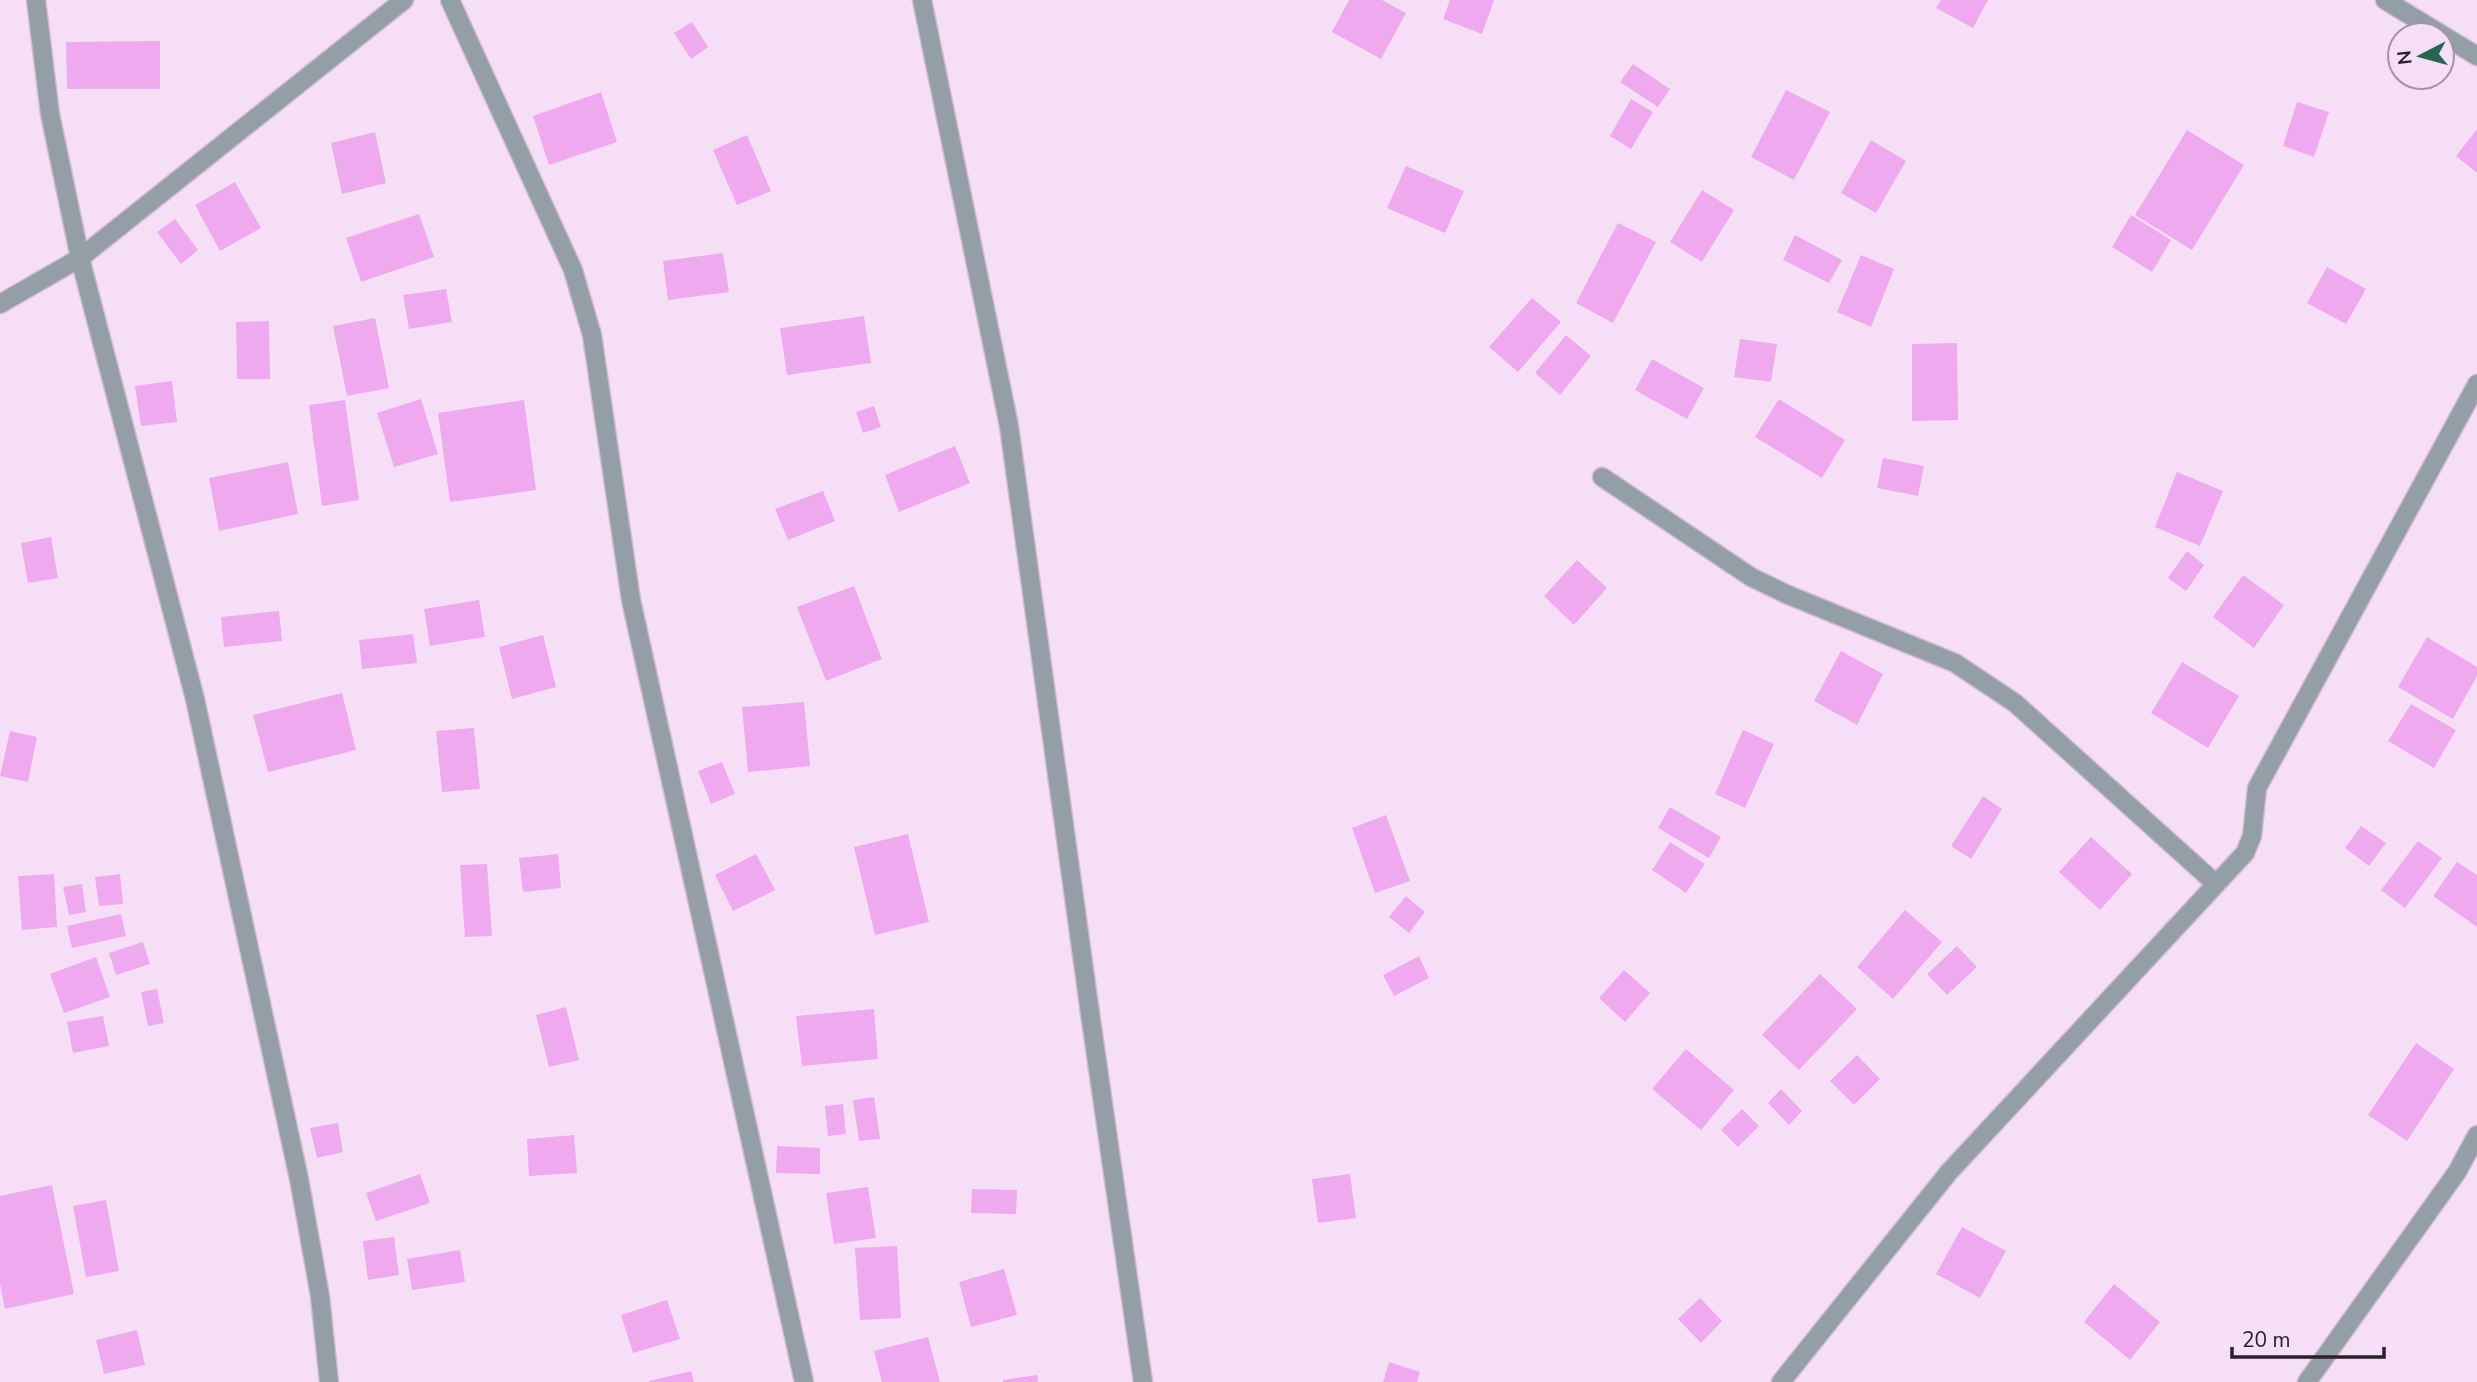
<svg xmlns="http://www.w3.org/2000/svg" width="2477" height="1382" font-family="'Nunito Sans',sans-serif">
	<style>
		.building { fill: #efa9ef }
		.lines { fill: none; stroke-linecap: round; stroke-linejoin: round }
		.street-casing { stroke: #d1bdd1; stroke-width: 21 }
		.street { stroke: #949ea7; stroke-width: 18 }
	</style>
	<rect width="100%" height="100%" fill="#f6dff6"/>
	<path class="building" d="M 1349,0 L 1382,0 L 1406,13 L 1381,59 L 1332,32 Z
		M 1450,0 L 1494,0 L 1482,34 L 1443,19 Z
		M 1941,0 L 1988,0 L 1973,28 L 1936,8 Z
		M 692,22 L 708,47 L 691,59 L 674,33 Z
		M 160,41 L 160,89 L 67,89 L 66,42 Z
		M 1633,64 L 1670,89 L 1658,107 L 1620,82 Z
		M 1786,90 L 1830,112 L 1794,180 L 1751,157 Z
		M 601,92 L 617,142 L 549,165 L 533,116 Z
		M 1631,99 L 1653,112 L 1631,149 L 1610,136 Z
		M 2297,102 L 2329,112 L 2314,157 L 2283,146 Z
		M 2477,129 L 2477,173 L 2456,156 Z
		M 2187,130 L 2244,165 L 2192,250 L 2135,215 Z
		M 375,132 L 386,183 L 342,194 L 331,143 Z
		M 747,135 L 771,191 L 737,205 L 713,150 Z
		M 1871,140 L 1906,161 L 1876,213 L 1841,193 Z
		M 1406,166 L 1464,191 L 1445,233 L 1387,208 Z
		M 235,182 L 261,228 L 220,251 L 195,205 Z
		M 1702,190 L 1734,210 L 1702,262 L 1670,242 Z
		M 419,214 L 434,257 L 361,282 L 346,238 Z
		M 2131,215 L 2171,240 L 2152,272 L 2112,247 Z
		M 175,219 L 198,250 L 181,264 L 157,232 Z
		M 1618,223 L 1656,242 L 1613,323 L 1576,303 Z
		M 1795,235 L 1842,260 L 1829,283 L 1783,260 Z
		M 723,253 L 729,292 L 668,300 L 663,261 Z
		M 1861,255 L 1894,269 L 1871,327 L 1837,312 Z
		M 2327,267 L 2366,289 L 2346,324 L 2307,303 Z
		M 446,289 L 452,322 L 409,329 L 403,295 Z
		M 1532,298 L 1561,322 L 1518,372 L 1489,347 Z
		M 864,316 L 871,363 L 787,375 L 780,328 Z
		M 375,318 L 389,388 L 347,396 L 333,326 Z
		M 269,321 L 270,379 L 237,379 L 236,322 Z
		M 1566,335 L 1591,356 L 1560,395 L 1535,373 Z
		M 1740,339 L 1777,344 L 1771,382 L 1734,377 Z
		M 1957,343 L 1958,420 L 1912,421 L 1912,344 Z
		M 1652,359 L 1704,388 L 1687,419 L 1635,390 Z
		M 172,381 L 177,422 L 141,426 L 135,386 Z
		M 421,399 L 438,454 L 394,467 L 377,413 Z
		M 1779,399 L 1845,440 L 1822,478 L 1755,437 Z
		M 345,400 L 359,500 L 322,506 L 309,405 Z
		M 524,400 L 536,490 L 450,502 L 438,413 Z
		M 874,406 L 881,427 L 863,433 L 856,412 Z
		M 955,446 L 970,483 L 899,512 L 885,475 Z
		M 1883,458 L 1924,466 L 1918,496 L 1877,488 Z
		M 288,462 L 298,514 L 219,531 L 209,478 Z
		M 2177,472 L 2223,491 L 2200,546 L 2155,527 Z
		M 823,491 L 835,521 L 788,540 L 775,509 Z
		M 51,537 L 58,578 L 28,583 L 21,543 Z
		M 2187,551 L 2204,565 L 2186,591 L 2168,578 Z
		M 1577,560 L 1607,588 L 1574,625 L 1544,596 Z
		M 2243,575 L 2284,605 L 2254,648 L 2213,617 Z
		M 854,586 L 882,659 L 826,681 L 797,607 Z
		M 479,600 L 485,637 L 430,646 L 424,609 Z
		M 279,611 L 282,641 L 224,647 L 221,617 Z
		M 413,634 L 417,663 L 362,669 L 359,640 Z
		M 543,635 L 556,687 L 512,699 L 499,647 Z
		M 2427,637 L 2477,667 L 2477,676 L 2453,719 L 2398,687 Z
		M 1841,651 L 1883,674 L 1857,725 L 1814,701 Z
		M 2182,662 L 2239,696 L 2208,748 L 2151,713 Z
		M 342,693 L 356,750 L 268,772 L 253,715 Z
		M 804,702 L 810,766 L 748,772 L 742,707 Z
		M 2411,704 L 2456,730 L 2434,768 L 2388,741 Z
		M 474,728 L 480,789 L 442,792 L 436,731 Z
		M 1743,730 L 1774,744 L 1745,808 L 1715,794 Z
		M 10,731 L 37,737 L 28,782 L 0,776 Z
		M 722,762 L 735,794 L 711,804 L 698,771 Z
		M 1983,796 L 2002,809 L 1971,859 L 1951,846 Z
		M 1670,807 L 1721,837 L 1709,858 L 1658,828 Z
		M 1386,815 L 1410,881 L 1375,893 L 1352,828 Z
		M 2361,826 L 2386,843 L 2369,866 L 2345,848 Z
		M 908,834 L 929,922 L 875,935 L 854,847 Z
		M 2091,837 L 2132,874 L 2100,910 L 2059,872 Z
		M 2418,841 L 2442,858 L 2405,908 L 2381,890 Z
		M 1670,842 L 1705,864 L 1686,893 L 1652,870 Z
		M 558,854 L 561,888 L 523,892 L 519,858 Z
		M 756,854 L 775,890 L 733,911 L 715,875 Z
		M 2457,862 L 2477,875 L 2477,927 L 2433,896 Z
		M 487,864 L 492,936 L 465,937 L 460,865 Z
		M 54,874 L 57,927 L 22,930 L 18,876 Z
		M 120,874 L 123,904 L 99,906 L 95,877 Z
		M 82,884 L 86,912 L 69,915 L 63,887 Z
		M 1406,896 L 1425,912 L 1409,933 L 1389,917 Z
		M 1905,910 L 1942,942 L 1893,999 L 1857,967 Z
		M 121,914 L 126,936 L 72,948 L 67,926 Z
		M 143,942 L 150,964 L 116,975 L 109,953 Z
		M 1957,946 L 1977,967 L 1947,995 L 1927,974 Z
		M 1419,956 L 1429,978 L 1394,996 L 1383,975 Z
		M 96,957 L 110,997 L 64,1013 L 50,974 Z
		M 1624,970 L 1650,993 L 1625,1022 L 1599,998 Z
		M 1820,974 L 1857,1009 L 1799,1070 L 1762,1035 Z
		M 157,989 L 164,1023 L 148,1026 L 141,992 Z
		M 566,1007 L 579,1060 L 549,1067 L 536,1015 Z
		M 874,1009 L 878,1059 L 802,1066 L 796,1016 Z
		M 103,1016 L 109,1046 L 73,1053 L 67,1022 Z
		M 2416,1043 L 2454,1069 L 2407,1141 L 2368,1115 Z
		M 1686,1049 L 1734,1090 L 1701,1130 L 1652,1089 Z
		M 1857,1055 L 1880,1079 L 1854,1105 L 1830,1081 Z
		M 1781,1089 L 1802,1111 L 1789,1125 L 1768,1103 Z
		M 874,1097 L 880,1139 L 859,1141 L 853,1100 Z
		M 843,1104 L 846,1134 L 828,1136 L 825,1106 Z
		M 1742,1109 L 1759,1126 L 1738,1147 L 1721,1130 Z
		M 338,1123 L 343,1152 L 317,1158 L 310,1128 Z
		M 574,1135 L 577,1173 L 529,1176 L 527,1139 Z
		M 777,1146 L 820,1148 L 820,1174 L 776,1173 Z
		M 420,1174 L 430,1203 L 376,1221 L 366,1193 Z
		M 1350,1174 L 1356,1218 L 1318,1223 L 1312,1179 Z
		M 52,1185 L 74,1294 L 5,1309 L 0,1284 L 0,1196 Z
		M 868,1187 L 876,1238 L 834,1244 L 826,1193 Z
		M 972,1189 L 1017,1190 L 1016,1214 L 971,1213 Z
		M 106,1200 L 119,1271 L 86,1277 L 73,1206 Z
		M 1962,1227 L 2006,1251 L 1980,1298 L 1936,1274 Z
		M 394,1237 L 399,1275 L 368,1280 L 363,1241 Z
		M 897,1246 L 901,1318 L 860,1320 L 855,1248 Z
		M 460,1250 L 465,1282 L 412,1290 L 407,1259 Z
		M 1004,1269 L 1017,1315 L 971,1327 L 959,1282 Z
		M 2114,1284 L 2160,1322 L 2130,1360 L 2084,1322 Z
		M 1700,1298 L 1722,1321 L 1701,1343 L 1678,1319 Z
		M 667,1300 L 680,1339 L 633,1353 L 621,1315 Z
		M 137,1330 L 145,1365 L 104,1374 L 96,1340 Z
		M 928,1337 L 940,1382 L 882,1382 L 874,1351 Z
		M 1389,1362 L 1420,1372 L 1417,1382 L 1383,1382 Z
		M 691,1371 L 694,1382 L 649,1382 L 649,1381 Z
		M 1037,1375 L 1038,1382 L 1003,1382 L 1003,1380 Z"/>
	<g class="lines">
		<g class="street-casing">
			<path id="street" d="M 36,0 L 50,114 L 80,258 L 195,699 L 299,1179 L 320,1296 L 329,1382
				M 450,0 L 573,270 L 592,335 L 631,600 L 804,1382
				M 922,0 L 1009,426 L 1090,1013 L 1143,1382
				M 2385,0 L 2477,56
				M 0,304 L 80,258 L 404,0
				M 1602,477 L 1751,577 L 1786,594 L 1955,663 L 2015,703 L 2216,884
				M 1781,1382 L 1949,1172 L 2245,853 L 2252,836 L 2257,788 L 2477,384
				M 2307,1382 L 2457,1172 L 2477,1135"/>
		</g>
		<use href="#street" class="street"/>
	</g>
	<g transform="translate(2421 56) rotate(264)"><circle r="33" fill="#f6dff6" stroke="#a493a4" stroke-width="2"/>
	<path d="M0-5L12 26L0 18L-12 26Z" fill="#276652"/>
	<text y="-10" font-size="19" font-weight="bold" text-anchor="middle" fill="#2a212a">N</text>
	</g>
	<path d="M2232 1347v10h152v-10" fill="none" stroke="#2a212a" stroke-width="3.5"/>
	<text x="2242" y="1347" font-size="21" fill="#2a212a" stroke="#f6dff6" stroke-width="5" paint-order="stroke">20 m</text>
</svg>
